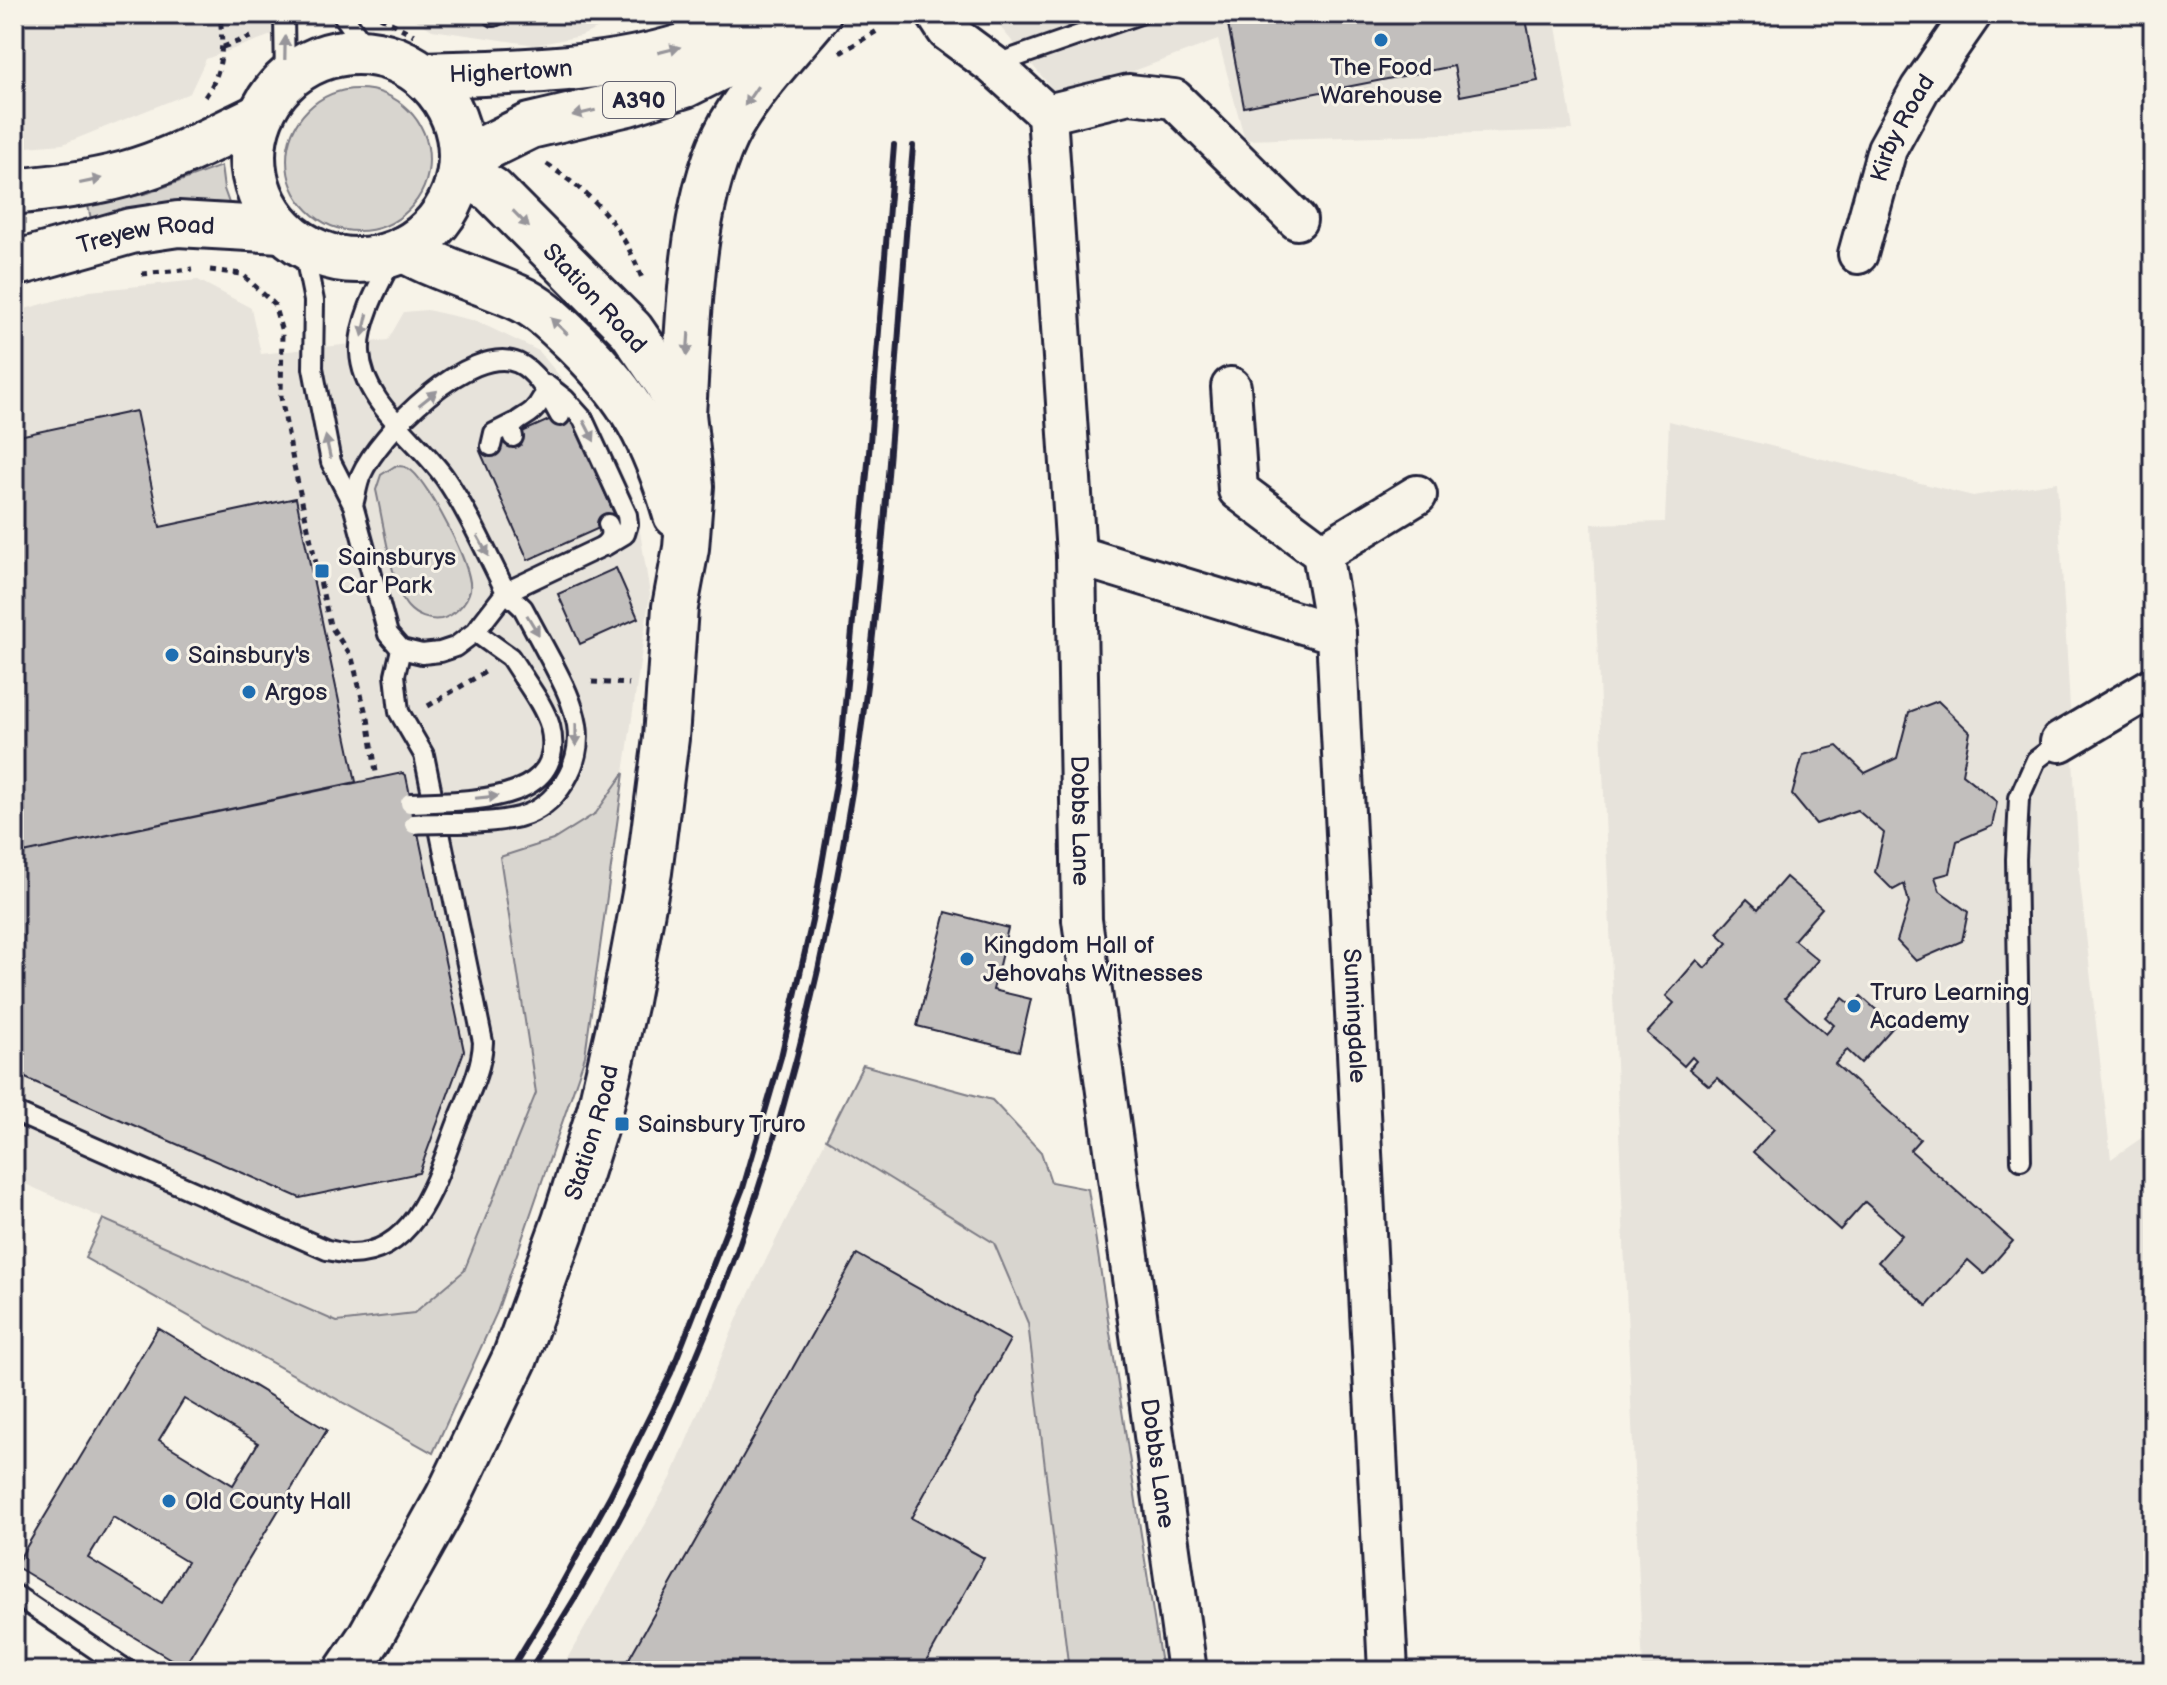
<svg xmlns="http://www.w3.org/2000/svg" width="2167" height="1685" font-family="'Balsamiq Sans',sans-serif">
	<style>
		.built { fill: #e7e3db }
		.green { fill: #d8d5cf; stroke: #7d7c85; stroke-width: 2 }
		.building { fill: #c2bfbd; stroke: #22223b; stroke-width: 2; fill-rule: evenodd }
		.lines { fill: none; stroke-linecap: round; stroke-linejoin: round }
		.service-casing { stroke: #22223b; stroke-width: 24 }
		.minor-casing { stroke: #22223b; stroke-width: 44 }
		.tertiary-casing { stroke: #22223b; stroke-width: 50 }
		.trunk-casing { stroke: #22223b; stroke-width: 50 }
		.path { stroke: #22223b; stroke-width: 5; stroke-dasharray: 6 6; stroke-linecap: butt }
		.service { stroke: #f7f3e8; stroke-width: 18 }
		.minor { stroke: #f7f3e8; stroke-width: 38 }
		.tertiary { stroke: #f7f3e8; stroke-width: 44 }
		.trunk { stroke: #f7f3e8; stroke-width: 44 }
		.rail { stroke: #22223b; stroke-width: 6 }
		.service-bridge-casing { stroke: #22223b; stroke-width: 24; stroke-linecap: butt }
		.service-bridge { stroke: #f7f3e8; stroke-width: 18 }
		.oneway { fill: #97959a }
		.poi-dot { fill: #1f6fb2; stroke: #f7f3e8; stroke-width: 3 }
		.labels { text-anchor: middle; stroke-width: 6; stroke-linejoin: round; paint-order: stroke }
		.shield { fill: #f7f3e8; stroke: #62616f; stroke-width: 2 }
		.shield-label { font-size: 22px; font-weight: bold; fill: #22223b }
		.poi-label { font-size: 24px; fill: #22223b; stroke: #f7f3e8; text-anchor: start }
		.street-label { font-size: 24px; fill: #22223b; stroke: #f7f3e8 }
	</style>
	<rect width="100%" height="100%" fill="#f7f3e8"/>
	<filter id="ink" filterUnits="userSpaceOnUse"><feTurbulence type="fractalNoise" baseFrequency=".0125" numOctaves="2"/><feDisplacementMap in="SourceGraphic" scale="16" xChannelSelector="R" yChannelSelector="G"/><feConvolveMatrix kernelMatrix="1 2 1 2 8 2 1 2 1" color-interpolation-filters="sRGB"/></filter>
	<g filter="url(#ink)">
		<path class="built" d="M 14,14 L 329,14 L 206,59 L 190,93 L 63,144 L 14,148 Z
			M 407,14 L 630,14 L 581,36 L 536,45 L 432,30 Z
			M 995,14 L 1554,14 L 1573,130 L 1245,140 L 1218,40 L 1060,98 L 1001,28 Z
			M 198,280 L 251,308 L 261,354 L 388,340 L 404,312 L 427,310 L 476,321 L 539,351 L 600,426 L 635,501 L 650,594 L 624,773 L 596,813 L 553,840 L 500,857 L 536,1093 L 464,1271 L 414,1313 L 337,1322 L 14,1179 L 14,312 L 90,291 Z
			M 1669,421 L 1973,496 L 2057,482 L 2080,881 L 2111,1159 L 2153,1130 L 2153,1671 L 1643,1671 L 1592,524 L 1665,522 Z
			M 826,1139 L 993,1243 L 1028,1323 L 1069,1671 L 560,1671 L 671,1478 L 740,1312 Z"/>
		<path class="green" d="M287 160a71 71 0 1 1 142 0a71 71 0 1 1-142 0Z
			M 221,166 L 224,189 L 230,206 L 92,223 L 88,206 L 148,193 Z
			M 395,466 C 401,466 407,466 412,471 C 429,485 474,568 470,590 C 467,603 454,616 441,619 C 429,621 416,616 408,607 C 393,592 382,515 376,490 L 381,475 Z
			M 624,773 L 585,1056 L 497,1312 L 433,1453 L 85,1258 L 103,1219 L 337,1322 L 414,1313 L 464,1271 L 536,1093 L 500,857 L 553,840 L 596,813 Z
			M 863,1065 L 992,1100 L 1041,1152 L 1051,1182 L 1088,1189 L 1162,1671 L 1069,1671 L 1028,1323 L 994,1243 L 826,1139 Z"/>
		<path class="building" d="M 1226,14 L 1525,14 L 1538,81 L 1460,96 L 1454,66 L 1244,107 Z
			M 14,340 L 16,340 L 24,378 L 14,380 Z
			M 136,411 L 160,527 L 296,498 L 356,782 L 14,855 L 14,437 Z
			M 569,411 L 617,520 L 528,560 L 480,451 Z
			M 616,568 L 638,618 L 580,644 L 558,594 Z
			M 1938,701 L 1970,732 L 1962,774 L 1997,802 L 1992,826 L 1957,841 L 1950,873 L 1935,877 L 1940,891 L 1968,912 L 1962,941 L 1916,961 L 1897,941 L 1909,903 L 1904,884 L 1893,890 L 1875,872 L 1884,833 L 1857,810 L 1816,824 L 1792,795 L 1803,755 L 1837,746 L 1865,773 L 1897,758 L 1909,712 Z
			M 402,773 L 406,776 L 464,1051 L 419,1173 L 300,1198 L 14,1073 L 14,855 Z
			M 1786,877 L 1822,908 L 1794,940 L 1818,960 L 1785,998 L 1826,1034 L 1834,1025 L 1825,1017 L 1843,998 L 1853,1006 L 1861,996 L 1894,1026 L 1861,1063 L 1847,1050 L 1835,1064 L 1920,1139 L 1910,1150 L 2013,1241 L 1984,1274 L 1968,1260 L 1927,1306 L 1878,1262 L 1902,1235 L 1865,1202 L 1840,1230 L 1753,1152 L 1774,1129 L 1717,1078 L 1709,1086 L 1689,1069 L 1696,1061 L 1692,1057 L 1684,1066 L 1647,1033 L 1674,1003 L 1666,996 L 1697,960 L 1705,968 L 1728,943 L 1717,933 L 1747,899 L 1758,909 Z
			M 946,912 L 1008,928 L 993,990 L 1031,999 L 1019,1051 L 917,1026 Z
			M 857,1254 L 1010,1340 L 911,1518 L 984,1558 L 921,1671 L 622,1671 Z
			M 158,1328 L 327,1430 L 184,1667 L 15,1566 ZM 184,1399 L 258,1443 L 233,1485 L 159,1440 ZM 113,1517 L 187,1562 L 162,1603 L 88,1558 Z"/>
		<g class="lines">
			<g class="service-casing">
				<path id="service" d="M 284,14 L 285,82
					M 342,14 L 370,53
					M 494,16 L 498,14
					M 993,65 L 1140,14
					M 303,246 L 314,301 L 313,368 L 331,462 L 353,505 L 388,634 L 401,649 L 422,654 L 440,652 L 455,647 L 475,632 L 506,592 C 487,554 469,513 445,478 C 418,439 362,403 360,352 C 358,320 381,281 395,254
					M 547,385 L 565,399 L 583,419 L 627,515 L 628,524 L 625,534 L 605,546
					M 513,437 L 511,428 C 521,414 531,419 542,398
					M 491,446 L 494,433 L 514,423
					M 353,505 C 356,495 357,484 361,475 C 379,434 470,342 518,363 C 538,372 549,397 560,416
					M 475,632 L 510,657 L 523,677
					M 552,662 L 523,608 L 506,592 L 601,547 C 610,541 613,534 608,524
					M 14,1112 L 327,1250 C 335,1251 343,1254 351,1254 C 418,1254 438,1173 457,1124 C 467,1098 482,1070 483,1042 L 424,755 L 399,712 L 395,675 L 401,649
					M 2021,1160 L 2016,859 L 2019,798 L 2036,760 L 2060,742
					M 14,1594 L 128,1671"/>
			</g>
			<g class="minor-casing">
				<g id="minor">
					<path id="s1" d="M 936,14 L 947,31 L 993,65 L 1047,114 L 1076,555 L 1082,920 L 1187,1671"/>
					<path d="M 1047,114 L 1129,94 L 1174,99 L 1297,220"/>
					<path id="s2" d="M 1858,254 L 1887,149 L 1920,89 L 1972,14"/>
					<path d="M 1231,387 L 1238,490 L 1322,553 L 1336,634"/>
					<path d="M 1322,553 L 1417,495"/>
					<path id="s3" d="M 1076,555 L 1336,634 L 1388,1671"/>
					<path d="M 2060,742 L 2153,687"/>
				</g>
			</g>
			<g class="tertiary-casing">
				<g id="tertiary">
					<path d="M 403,249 C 440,270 479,280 517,297 C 540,307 557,325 575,342 C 632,398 654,440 676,515"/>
					<path d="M 683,414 C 689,328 688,201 731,125 C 755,84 788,50 818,14"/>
					<path id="s4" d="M 347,1671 L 370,1637 L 448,1497 L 515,1358 L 565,1221 L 600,1110 L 625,1001 L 649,872 L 666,738 L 675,607 L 686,548 L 691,486 L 683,414 L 666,381 L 631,330 L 492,190 L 461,171"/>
				</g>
			</g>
			<g class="trunk-casing">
				<g id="trunk">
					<circle cx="357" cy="156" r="104"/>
					<path id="s5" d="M 425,75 C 508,72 591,72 671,50 C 705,41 738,28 771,17"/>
					<path d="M 461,160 L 530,126 L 628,103 L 685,85 L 751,52 L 807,14"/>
					<path d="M 14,192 C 51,188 89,184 125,174 C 172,161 214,138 258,117"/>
					<path id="s6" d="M 14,264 L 131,231 L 178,224 L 281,230"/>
				</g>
			</g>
			<path class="path" d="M 380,17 L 414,35
				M 223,47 L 256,35
				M 840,53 L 877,31
				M 205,97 C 224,70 223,45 220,14
				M 547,164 C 597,199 621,223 643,281
				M 210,270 L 242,274 L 274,304 L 282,332 L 281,397 L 294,466 L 330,625 L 352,658 L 367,718
				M 142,274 L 192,269
				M 592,682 L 629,684
				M 428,706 L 485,672
				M 368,718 L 377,779"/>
			<use href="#service" class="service"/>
			<use href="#minor" class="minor"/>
			<use href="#tertiary" class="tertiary"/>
			<use href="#trunk" class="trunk"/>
			<path class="rail" d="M 510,1671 L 549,1607 L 610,1496 L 671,1373 L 743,1188 L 781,1057 L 812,921 L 839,767 L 870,442 L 894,145
				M 529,1671 C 704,1409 803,1101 852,792 C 886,579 895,361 913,146"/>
			<g class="service-bridge-casing">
				<path id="service-bridge" d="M 410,803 C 458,800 570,807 550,726 C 545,709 533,692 523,677
					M 414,824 C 448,822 486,825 519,817 C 557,807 583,764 577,725 C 573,702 563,683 552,662"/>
			</g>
			<use href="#service-bridge" class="service-bridge"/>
		</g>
		<defs><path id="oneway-solid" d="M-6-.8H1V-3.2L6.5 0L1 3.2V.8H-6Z" transform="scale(2)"/></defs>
		<g class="oneway">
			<use href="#oneway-solid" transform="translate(285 48) rotate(-89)"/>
			<use href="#oneway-solid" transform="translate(669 50) rotate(-14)"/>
			<use href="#oneway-solid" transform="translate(751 96) rotate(124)"/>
			<use href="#oneway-solid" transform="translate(584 113) rotate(167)"/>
			<use href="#oneway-solid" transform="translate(91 181) rotate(-12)"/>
			<use href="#oneway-solid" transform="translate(521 219) rotate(46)"/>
			<use href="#oneway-solid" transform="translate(365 325) rotate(103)"/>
			<use href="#oneway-solid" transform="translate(559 326) rotate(-136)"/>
			<use href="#oneway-solid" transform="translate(688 344) rotate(94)"/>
			<use href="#oneway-solid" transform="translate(428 398) rotate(-39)"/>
			<use href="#oneway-solid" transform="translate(589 431) rotate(63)"/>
			<use href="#oneway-solid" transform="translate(328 447) rotate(-102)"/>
			<use href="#oneway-solid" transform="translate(483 546) rotate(61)"/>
			<use href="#oneway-solid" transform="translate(533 625) rotate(59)"/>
			<use href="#oneway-solid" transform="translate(576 735) rotate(90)"/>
			<use href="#oneway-solid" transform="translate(487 797) rotate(-6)"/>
		</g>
	</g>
	<g class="poi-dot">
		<circle cx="1381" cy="40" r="8"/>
		<rect x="314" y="563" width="16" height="16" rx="4"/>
		<circle cx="172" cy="655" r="8"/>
		<circle cx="249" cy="692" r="8"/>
		<circle cx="967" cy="959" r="8"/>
		<circle cx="1854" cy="1006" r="8"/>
		<rect x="614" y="1116" width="16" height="16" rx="4"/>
		<circle cx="169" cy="1501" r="8"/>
	</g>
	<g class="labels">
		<rect class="shield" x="603" y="82" width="72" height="36" rx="6"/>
		<g class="shield-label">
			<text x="639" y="108">A390</text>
		</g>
		<g class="poi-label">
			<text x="1381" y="75" text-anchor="middle">The Food<tspan x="1381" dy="28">Warehouse</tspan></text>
			<text x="338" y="565">Sainsburys<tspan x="338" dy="28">Car Park</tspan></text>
			<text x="188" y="663">Sainsbury's</text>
			<text x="265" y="700">Argos</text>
			<text x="983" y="953">Kingdom Hall of<tspan x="983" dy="28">Jehovahs Witnesses</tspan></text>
			<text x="1870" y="1000">Truro Learning<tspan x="1870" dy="28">Academy</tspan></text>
			<text x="638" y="1132">Sainsbury Truro</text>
			<text x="185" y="1509">Old County Hall</text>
		</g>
		<g class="street-label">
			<text dy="8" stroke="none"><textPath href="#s5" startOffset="86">Highertown</textPath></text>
			<text dy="8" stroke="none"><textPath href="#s2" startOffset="134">Kirby Road</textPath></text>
			<text dy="8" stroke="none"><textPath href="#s6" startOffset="136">Treyew Road</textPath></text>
			<text transform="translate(595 298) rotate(47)" y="8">Station Road</text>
			<text dy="8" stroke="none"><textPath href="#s1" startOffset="858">Dobbs Lane</textPath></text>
			<text dy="8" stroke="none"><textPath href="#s3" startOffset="654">Sunningdale</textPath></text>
			<text dy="8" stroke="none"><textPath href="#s4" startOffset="594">Station Road</textPath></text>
			<text dy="8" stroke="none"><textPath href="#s1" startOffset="1506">Dobbs Lane</textPath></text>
		</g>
	</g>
	<rect width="2167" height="1685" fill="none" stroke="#f7f3e8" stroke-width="48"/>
	<rect x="24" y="24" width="2119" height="1637" fill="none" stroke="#22223b" stroke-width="3" filter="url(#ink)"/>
</svg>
